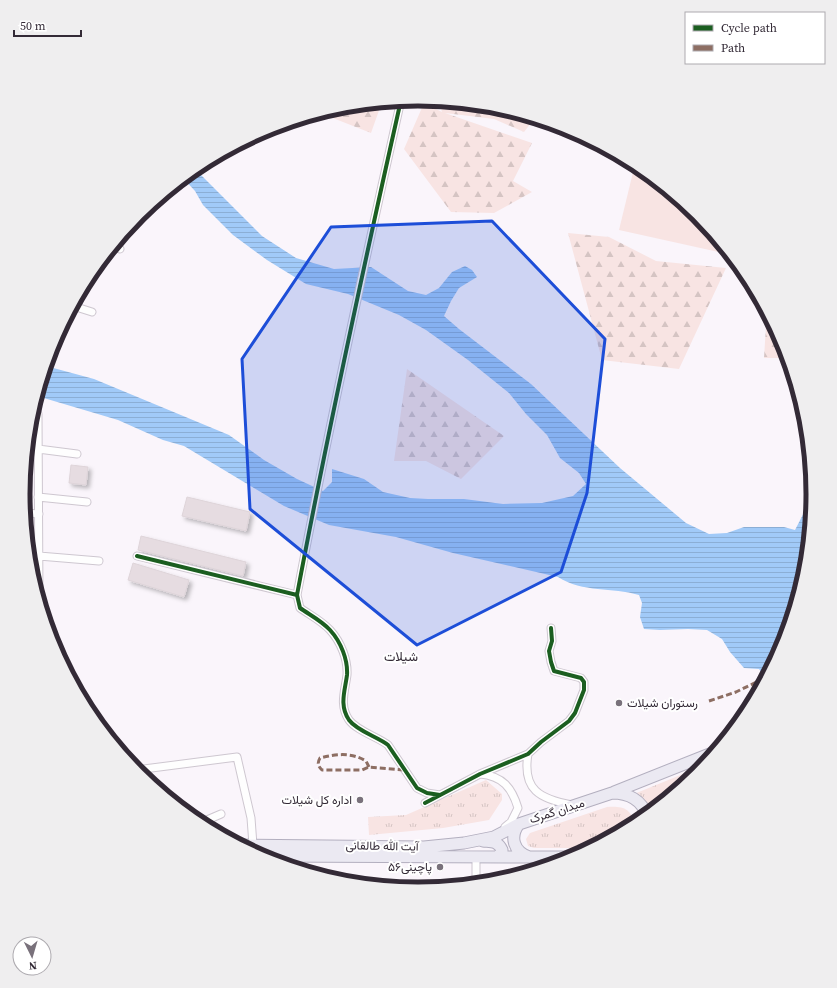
<svg xmlns="http://www.w3.org/2000/svg" width="837" height="988" font-family="'Source Serif 4',Vazirmatn,serif">
	<style>
		.grass { fill: url(#grass-tufts) }
		.forest { fill: url(#forest-firs) }
		.garden { fill: #f8e4e3 }
		.water { fill: url(#water-rules) }
		.building { fill: #e6dce1; stroke: #ded4d9; filter: url(#shadow) }
		.lines { fill: none; stroke-linecap: round; stroke-linejoin: round }
		.street-casing { stroke: #cec7d0; stroke-width: 9 }
		.primary-casing { stroke: #b3afbf; stroke-width: 13 }
		.street { stroke: #fefefe; stroke-width: 7 }
		.primary { stroke: #ebe9f2; stroke-width: 11 }
		.quiet { stroke: #8d6e63; stroke-width: 3; stroke-dasharray: 6 3; stroke-linecap: butt }
		.cycleway-casing { stroke: #fff; stroke-width: 6 }
		.cycleway { stroke: #1b5e20; stroke-width: 4 }
		.marked { fill: #1d4ed8; fill-opacity: 0.2; stroke: #1d4ed8; stroke-width: 3; stroke-linejoin: round }
		.poi-dot { fill: #79717b; stroke: #fff; stroke-width: 1.5 }
		.labels { text-anchor: middle; stroke-width: 4; stroke-linejoin: round; paint-order: stroke }
		.poi-label { font-size: 12px; fill: #332a36; stroke: #fff; text-anchor: end }
		.street-label { font-size: 12px; fill: #332a36; stroke: #fff }
		.neighbourhood-label { font-size: 13px; fill: #332a36; stroke: #fff }
		.rim { fill: none; stroke: #332a36; stroke-width: 5 }
	</style>
	<defs>
		<pattern id="grass-tufts" width="24" height="20" patternUnits="userSpaceOnUse"><rect width="24" height="20" fill="#f8e4e3"/><path d="M3 7l-1-3M5 7V3M7 7l1-3M15 17l-1-3M17 17v-4M19 17l1-3" fill="none" stroke="#d5c4c3"/></pattern>
		<pattern id="forest-firs" width="22" height="20" patternUnits="userSpaceOnUse"><rect width="22" height="20" fill="#f8e4e3"/><path d="M5 1l3.5 6h-7zM16 11l3.5 6h-7z" fill="#d5c4c3"/></pattern>
		<pattern id="water-rules" width="6" height="5" patternUnits="userSpaceOnUse"><rect width="6" height="5" fill="#a1caf8"/><path d="M0 2.5h6" fill="none" stroke="#8baed5"/></pattern>
		<filter id="shadow"><feDropShadow dx="3" dy="3" stdDeviation="2" flood-color="#0004"/></filter>
	</defs>
	<rect width="100%" height="100%" fill="#faf5fb"/>
	<path class="grass" d="M 707,762 L 698,774 L 655,809 L 646,805 L 634,794 L 683,774 Z
		M 486,780 L 502,794 L 502,800 L 489,820 L 443,828 L 369,835 L 368,817 L 406,815 Z
		M 607,807 C 623,806 631,808 635,825 L 592,848 L 534,848 L 528,846 L 526,839 L 530,833 Z"/>
	<path class="forest" d="M 438,100 L 496,106 L 535,118 L 524,132 L 494,119 L 445,113 L 532,143 L 513,181 L 532,192 L 494,213 L 451,212 L 404,149 L 424,103 L 442,112 Z
		M 382,102 L 371,133 L 320,113 L 342,106 Z
		M 568,233 L 609,237 L 656,261 L 726,268 L 679,369 L 602,360 Z
		M 767,310 L 784,343 L 789,358 L 764,358 Z
		M 407,369 L 504,436 L 461,479 L 426,461 L 394,461 Z"/>
	<path class="garden" d="M 635,164 L 698,215 L 724,246 L 723,253 L 619,230 Z"/>
	<path class="water" d="M 195,169 L 262,236 L 296,258 L 334,269 L 371,267 L 408,291 L 426,295 L 439,288 L 452,272 L 465,266 L 472,270 L 477,277 L 459,288 L 451,301 L 444,316 L 459,329 L 531,384 L 620,468 L 686,523 L 709,534 L 727,533 L 744,527 L 784,527 L 795,530 L 814,493 L 806,571 L 784,646 L 766,678 L 759,669 L 744,668 L 730,652 L 722,639 L 707,630 L 688,629 L 660,630 L 644,629 L 640,617 L 642,603 L 639,595 C 612,587 583,593 558,577 L 453,553 L 396,537 L 329,525 L 284,506 L 184,446 L 163,440 L 118,420 L 37,396 L 46,366 L 94,379 L 229,435 L 264,460 L 297,479 L 323,491 L 332,482 L 332,469 L 364,479 L 383,492 L 410,498 L 428,499 L 464,499 L 503,504 L 542,503 L 573,496 L 586,484 L 579,473 L 560,458 L 547,435 L 526,414 L 509,393 L 468,360 L 426,330 L 399,315 L 348,294 L 306,284 L 267,260 L 233,235 L 203,205 L 195,191 L 183,178 Z"/>
	<path class="building" d="M 71,465 L 88,467 L 86,485 L 69,483 Z
		M 187,497 L 250,512 L 246,531 L 182,516 Z
		M 141,536 L 246,562 L 243,576 L 138,550 Z
		M 133,563 L 189,580 L 184,597 L 128,580 Z"/>
	<g class="lines">
		<g class="street-casing">
			<path id="street" d="M 112,246 L 120,249
				M 73,306 L 92,312
				M 38,414 L 39,600
				M 38,449 L 77,454
				M 38,497 L 87,502
				M 25,513 L 39,514
				M 39,556 L 99,561
				M 137,556 L 297,595 L 300,608 C 310,615 322,621 330,630 C 341,642 348,660 347,675 C 345,691 339,705 349,720 C 357,731 378,737 388,745 L 417,788 L 427,793 L 440,795
				M 297,595 C 328,430 364,265 401,100
				M 528,754 C 522,790 540,799 572,805
				M 136,770 L 237,757 L 251,818 L 253,845
				M 480,774 C 503,776 512,788 518,808 L 511,822 L 505,827
				M 425,803 L 480,774 L 528,754 L 541,742 L 569,721 L 575,713 L 584,690 L 584,682 L 581,678 L 554,671 L 551,662 L 549,651 L 552,641 L 551,628
				M 208,828 L 207,820 L 221,814
				M 476,884 L 476,857"/>
		</g>
		<g class="primary-casing">
			<path id="primary" d="M 614,792 L 717,751
				M 519,824 C 509,837 514,852 529,857 L 574,857
				M 483,841 C 492,842 498,841 502,850 L 502,853 L 498,856
				M 240,845 L 424,847 L 464,843 L 494,837 L 519,824 L 612,793 C 628,793 642,800 647,816
				M 261,856 L 529,857"/>
		</g>
		<use href="#street" class="street"/>
		<use href="#primary" class="primary"/>
		<path class="quiet" d="M 709,701 L 736,692 L 767,677
			M 369,767 L 366,761 C 351,752 336,754 320,758 C 317,763 318,766 322,770 L 362,770 L 369,767 L 405,770"/>
		<g class="cycleway-casing">
			<path id="cycleway" d="M 137,556 L 297,595 L 300,608 C 310,615 322,621 330,630 C 341,642 348,660 347,675 C 345,691 339,705 349,720 C 357,731 378,737 388,745 L 417,788 L 427,793 L 440,795
				M 297,595 C 328,430 364,265 401,100
				M 425,803 L 480,774 L 528,754 L 541,742 L 569,721 L 575,713 L 584,690 L 584,682 L 581,678 L 554,671 L 551,662 L 549,651 L 552,641 L 551,628"/>
		</g>
		<use href="#cycleway" class="cycleway"/>
	</g>
	<path class="marked" d="M 492,221 L 605,339 L 587,493 L 561,572 L 417,645 L 250,509 L 242,359 L 331,227 Z"/>
	<g class="poi-dot">
		<circle cx="619" cy="703" r="4"/>
		<circle cx="360" cy="800" r="4"/>
		<circle cx="440" cy="867" r="4"/>
	</g>
	<g class="labels">
		<g class="poi-label">
			<text x="627" y="707" text-anchor="start">رستوران شیلات</text>
			<text x="352" y="804">اداره کل شیلات</text>
			<text x="432" y="871">پاچینی۵۶</text>
		</g>
		<g class="street-label">
			<text transform="translate(557 811) rotate(-18)" y="4">میدان گمرک</text>
			<text transform="translate(382 846) rotate(1)" y="4">آیت الله طالقانی</text>
		</g>
		<g class="neighbourhood-label">
			<text x="401" y="661">شیلات</text>
		</g>
	</g>
	<path d="M0 0H837V988H0ZM30 494a388 388 0 1 1 776 0a388 388 0 1 1-776 0Z" fill="#efeeef" fill-rule="evenodd"/>
	<path class="rim" d="M30 494a388 388 0 1 1 776 0a388 388 0 1 1-776 0Z"/>
	<rect x="685" y="12" width="140" height="52" fill="#ffffff" stroke="#adaaaf"/>
	<rect x="693" y="25" width="20" height="6" fill="#1b5e20" stroke="#adaaaf"/>
	<text x="721" y="32" font-size="12" fill="#332a36">Cycle path</text>
	<rect x="693" y="45" width="20" height="6" fill="#8d6e63" stroke="#adaaaf"/>
	<text x="721" y="52" font-size="12" fill="#332a36">Path</text>
	<g transform="translate(32 956) rotate(175)"><circle r="19" fill="#ffffff" stroke="#adaaaf"/>
	<path d="M0-3L7 15L0 10L-7 15Z" fill="#79717b"/>
	<text y="-6" font-size="11" font-weight="bold" text-anchor="middle" fill="#332a36">N</text>
	</g>
	<path d="M14 30v6h67v-6" fill="none" stroke="#332a36" stroke-width="2"/>
	<text x="20" y="30" font-size="12" fill="#332a36" stroke="#ffffff" stroke-width="3" paint-order="stroke">50 m</text>
</svg>
